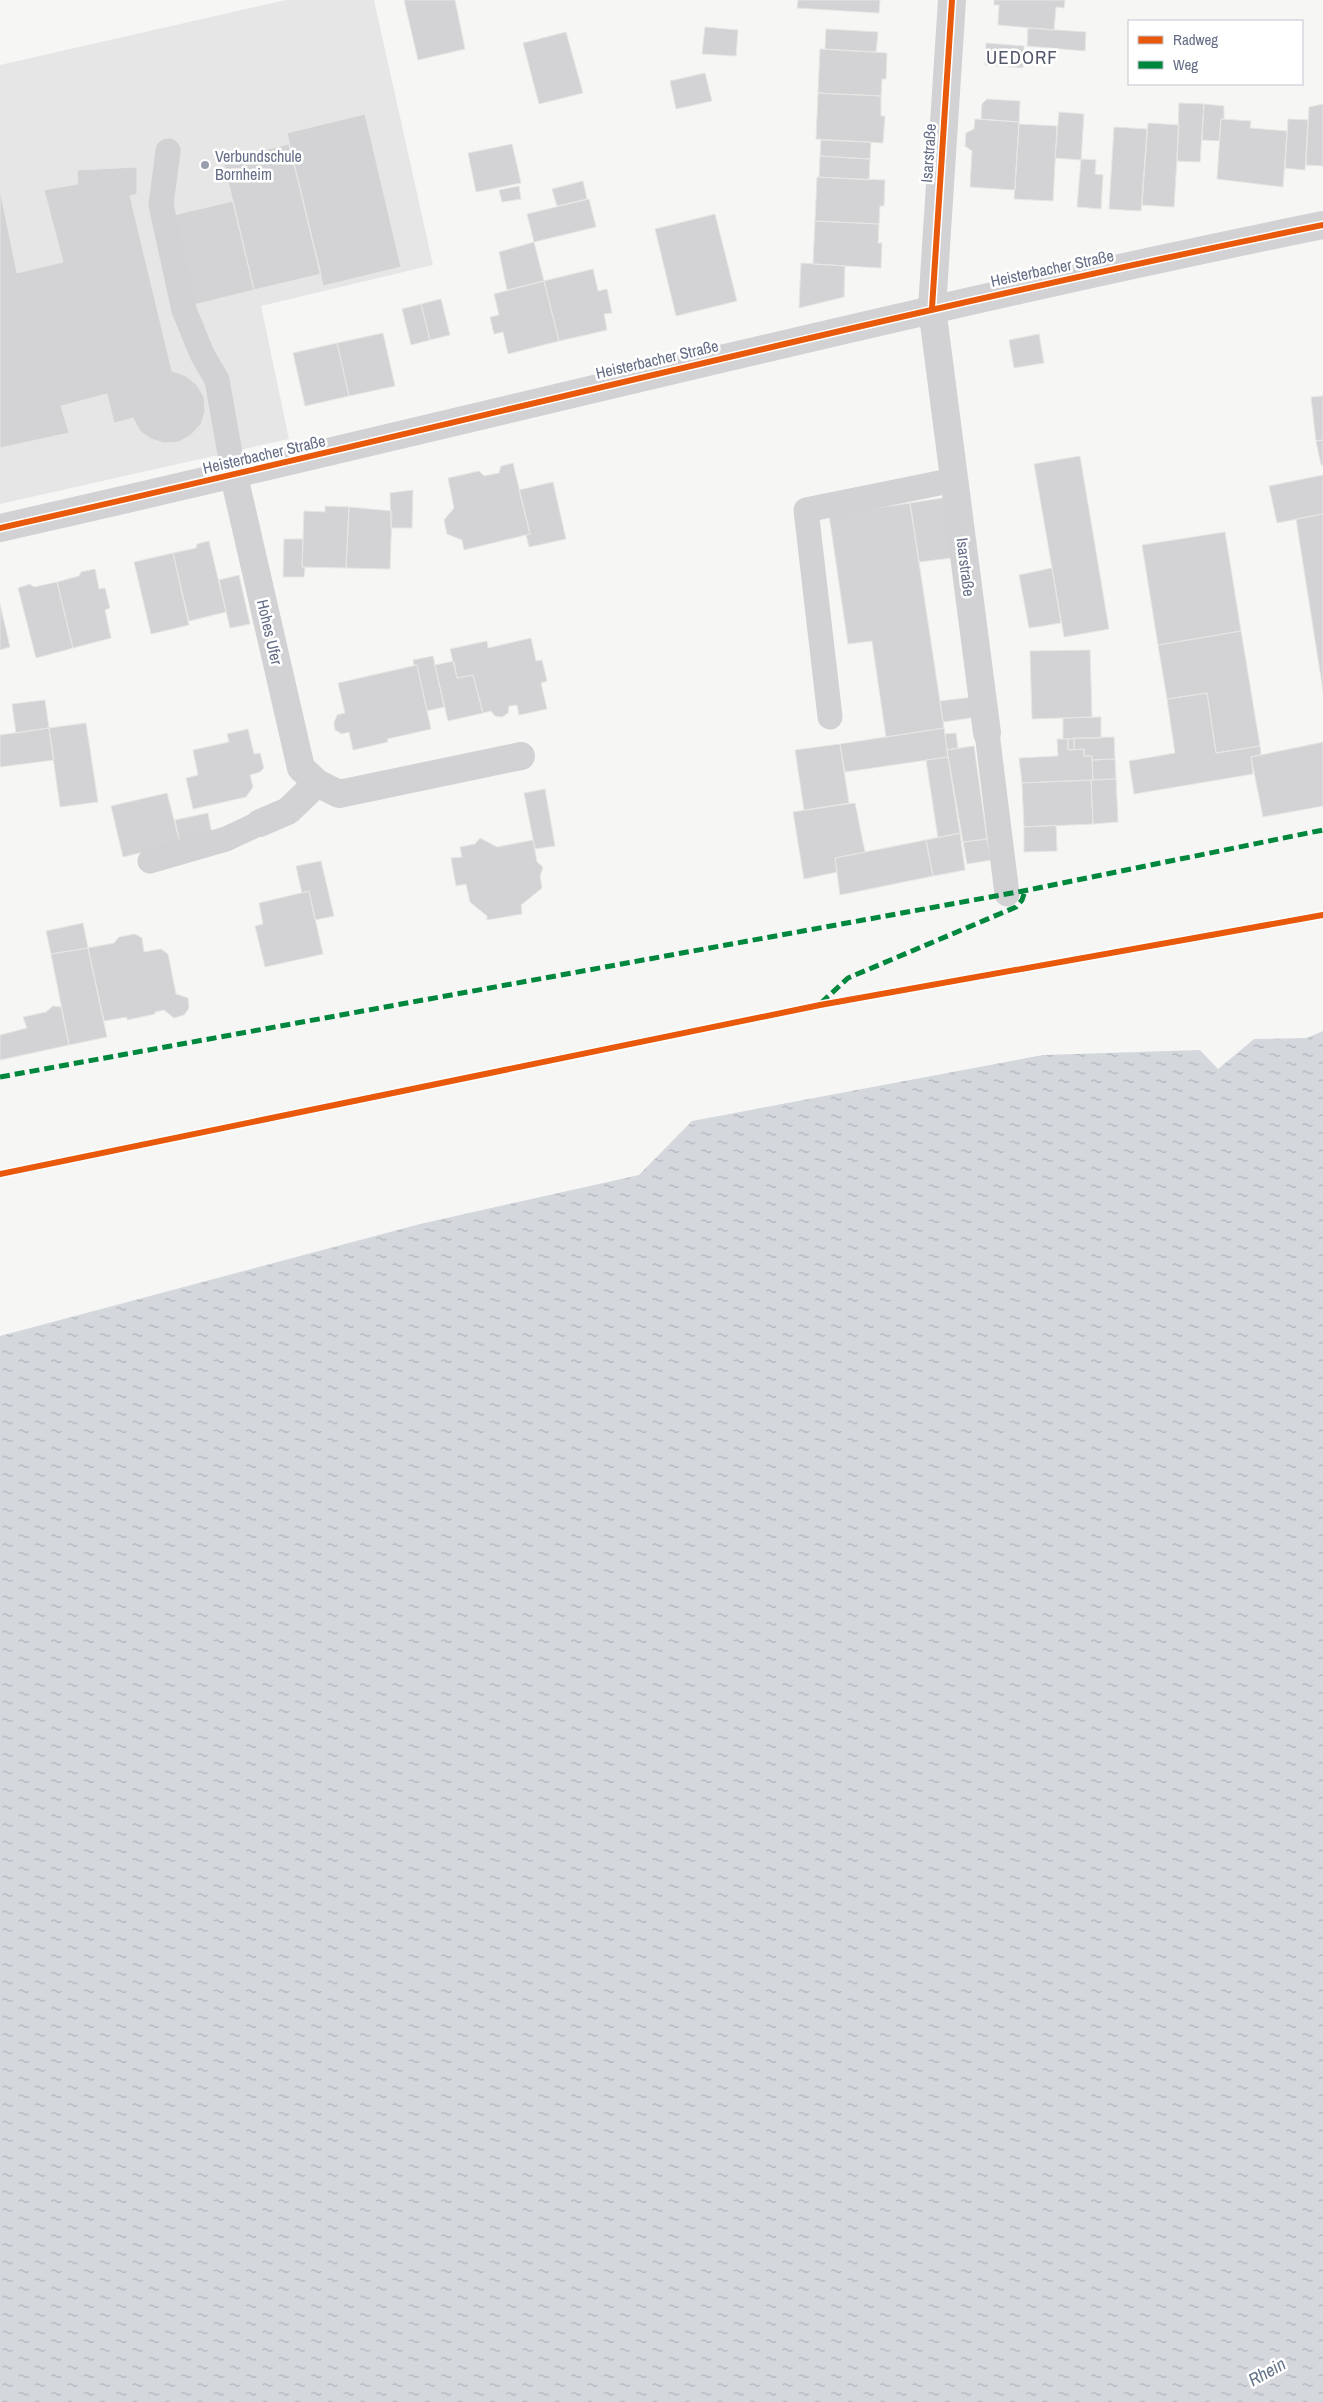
<svg xmlns="http://www.w3.org/2000/svg" width="1323" height="2402" font-family="'Archivo Narrow',sans-serif">
	<style>
		.built { fill: #e6e6e7 }
		.water { fill: url(#water-ripples) }
		.building { fill: #d3d3d5; stroke: #e6e6e4 }
		.lines { fill: none; stroke-linecap: round; stroke-linejoin: round }
		.lane { stroke: #d2d2d4; stroke-width: 25 }
		.street { stroke: #d2d2d4; stroke-width: 28 }
		.quiet { stroke: #00873e; stroke-width: 5; stroke-dasharray: 10 5; stroke-linecap: butt }
		.cycleway-casing { stroke: #fff; stroke-width: 9 }
		.cycleway { stroke: #e8590c; stroke-width: 6 }
		.poi-dot { fill: #989ead; stroke: #fff; stroke-width: 2 }
		.labels { text-anchor: middle; stroke-width: 5; stroke-linejoin: round; paint-order: stroke }
		.street-label { font-size: 16px; fill: #656e86; stroke: #fff }
		.poi-label { font-size: 16px; fill: #656e86; stroke: #fff; text-anchor: start }
		.water-label { font-size: 18px; font-style: italic; fill: #65758a; stroke: #fff }
		.quarter-label { font-size: 19px; letter-spacing: 1px; fill: #53596b; stroke: #fff }
	</style>
	<defs>
		<pattern id="water-ripples" width="26" height="14" patternUnits="userSpaceOnUse" patternTransform="scale(1.25)"><rect width="26" height="14" fill="#d4d8dd"/><path d="M2 4q2-2 4 0t4 0M15 11q2-2 4 0t4 0" fill="none" stroke="#b0b3b9"/></pattern>
	</defs>
	<rect width="100%" height="100%" fill="#f6f6f5"/>
	<path class="built" d="M 286,0 L 374,0 L 433,265 L 261,306 L 289,439 L 0,504 L 0,65 Z"/>
	<path class="water" d="M 1323,1031 L 1323,2402 L 0,2402 L 0,1336 L 420,1224 L 639,1175 L 692,1121 L 1043,1055 L 1200,1050 L 1218,1069 L 1254,1039 L 1307,1038 Z"/>
	<path class="building" d="M 404,0 L 455,0 L 465,49 L 418,60 Z
		M 798,0 L 880,0 L 879,13 L 797,8 Z
		M 994,0 L 1065,0 L 1064,8 L 1056,7 L 1054,30 L 998,25 L 999,5 L 994,5 Z
		M 705,27 L 738,30 L 736,56 L 702,54 Z
		M 1028,28 L 1086,32 L 1085,51 L 1027,46 Z
		M 826,29 L 878,32 L 876,52 L 825,49 Z
		M 566,32 L 583,93 L 539,104 L 523,43 Z
		M 986,43 L 1024,46 L 1023,68 L 985,65 Z
		M 820,49 L 887,53 L 886,79 L 882,79 L 881,96 L 818,93 Z
		M 705,73 L 712,101 L 676,109 L 670,81 Z
		M 818,93 L 881,96 L 881,116 L 885,116 L 883,143 L 816,139 Z
		M 987,99 L 1020,101 L 1019,122 L 981,119 L 982,104 Z
		M 1179,103 L 1204,104 L 1200,162 L 1177,161 Z
		M 1204,104 L 1224,106 L 1224,119 L 1221,119 L 1219,141 L 1202,140 Z
		M 1323,104 L 1323,166 L 1306,165 L 1309,107 Z
		M 1059,112 L 1084,114 L 1081,160 L 1055,158 Z
		M 365,114 L 401,267 L 323,286 L 287,133 Z
		M 975,119 L 1019,122 L 1015,190 L 970,187 L 972,151 L 965,146 L 966,133 L 974,129 Z
		M 1221,119 L 1251,121 L 1250,128 L 1287,131 L 1283,187 L 1217,179 Z
		M 1288,119 L 1308,120 L 1305,170 L 1285,168 Z
		M 1148,123 L 1179,125 L 1174,207 L 1142,205 Z
		M 1019,124 L 1057,126 L 1053,201 L 1014,199 Z
		M 1114,127 L 1147,129 L 1141,211 L 1109,209 Z
		M 821,140 L 871,142 L 870,159 L 820,156 Z
		M 289,144 L 321,274 L 254,290 L 223,160 Z
		M 512,144 L 521,183 L 476,192 L 468,153 Z
		M 820,156 L 870,159 L 869,180 L 819,177 Z
		M 1081,159 L 1096,160 L 1095,174 L 1103,175 L 1101,209 L 1077,207 Z
		M 137,167 L 137,194 L 130,196 L 172,371 L 186,376 L 197,385 L 204,397 L 205,411 L 201,424 L 191,435 L 179,442 L 164,443 L 151,439 L 140,431 L 133,418 L 114,423 L 107,394 L 61,406 L 69,433 L 0,448 L 0,190 L 17,273 L 63,262 L 44,190 L 78,184 L 77,170 Z
		M 817,177 L 885,180 L 884,206 L 880,206 L 879,224 L 815,221 Z
		M 583,181 L 587,199 L 557,206 L 552,189 Z
		M 519,186 L 521,199 L 502,202 L 499,190 Z
		M 589,199 L 596,227 L 534,242 L 527,214 Z
		M 233,201 L 254,290 L 193,305 L 174,215 Z
		M 715,214 L 737,301 L 676,316 L 655,229 Z
		M 815,221 L 879,224 L 878,243 L 882,243 L 881,268 L 813,264 Z
		M 534,242 L 544,281 L 507,290 L 499,252 Z
		M 801,263 L 845,266 L 844,297 L 799,308 Z
		M 593,269 L 598,291 L 607,289 L 612,313 L 604,314 L 607,330 L 559,341 L 544,281 Z
		M 544,281 L 559,341 L 508,354 L 503,332 L 494,334 L 490,317 L 499,315 L 494,294 Z
		M 441,299 L 450,335 L 430,340 L 421,304 Z
		M 421,304 L 430,340 L 411,345 L 402,309 Z
		M 383,333 L 395,386 L 349,396 L 337,343 Z
		M 1039,334 L 1044,363 L 1014,368 L 1009,340 Z
		M 337,343 L 349,396 L 305,406 L 293,353 Z
		M 1323,396 L 1323,440 L 1316,441 L 1311,397 Z
		M 1323,440 L 1323,465 L 1321,465 L 1316,441 Z
		M 1080,456 L 1109,629 L 1064,637 L 1034,464 Z
		M 513,463 L 530,534 L 464,550 L 462,540 L 447,534 L 444,520 L 454,508 L 448,478 L 479,471 L 484,476 L 499,473 L 501,466 Z
		M 1323,475 L 1323,514 L 1277,523 L 1269,486 Z
		M 553,482 L 566,539 L 529,547 L 526,535 L 530,534 L 519,490 Z
		M 413,490 L 412,528 L 391,528 L 390,493 Z
		M 943,498 L 952,558 L 919,562 L 910,503 Z
		M 910,503 L 944,728 L 886,737 L 872,641 L 848,644 L 829,515 Z
		M 325,506 L 349,507 L 346,568 L 302,567 L 304,511 L 325,512 Z
		M 349,507 L 392,511 L 390,569 L 346,568 Z
		M 1323,514 L 1323,691 L 1296,519 Z
		M 1225,532 L 1241,631 L 1158,645 L 1142,545 Z
		M 284,539 L 303,539 L 302,567 L 305,567 L 304,577 L 283,577 Z
		M 209,541 L 226,612 L 189,621 L 173,553 L 196,548 L 197,544 Z
		M 173,553 L 189,625 L 151,634 L 134,562 Z
		M 1052,568 L 1061,623 L 1029,628 L 1019,575 Z
		M 95,569 L 99,589 L 105,588 L 110,608 L 105,610 L 111,638 L 73,648 L 57,582 L 79,576 L 81,572 Z
		M 239,575 L 250,624 L 230,628 L 219,580 Z
		M 57,582 L 73,648 L 36,658 L 18,588 L 30,584 L 34,587 Z
		M 0,604 L 10,647 L 0,650 Z
		M 1241,631 L 1260,746 L 1216,753 L 1207,693 L 1167,699 L 1158,645 Z
		M 531,638 L 536,661 L 542,660 L 547,681 L 541,683 L 547,709 L 519,715 L 517,705 L 509,706 L 508,713 L 502,717 L 495,716 L 491,711 L 483,713 L 473,675 L 457,678 L 450,649 L 487,641 L 488,648 Z
		M 1090,650 L 1092,717 L 1032,719 L 1030,651 Z
		M 433,656 L 444,707 L 427,711 L 417,665 L 414,665 L 413,660 Z
		M 454,661 L 457,678 L 473,675 L 483,713 L 448,721 L 435,665 Z
		M 417,665 L 431,729 L 387,739 L 388,742 L 353,750 L 349,732 L 342,734 L 335,730 L 334,723 L 337,715 L 345,713 L 338,683 Z
		M 1207,693 L 1216,753 L 1260,746 L 1261,755 L 1251,757 L 1253,774 L 1134,794 L 1129,761 L 1175,753 L 1167,699 Z
		M 974,697 L 977,717 L 943,722 L 940,701 Z
		M 45,700 L 49,728 L 16,733 L 12,704 Z
		M 1101,717 L 1101,738 L 1063,739 L 1063,718 Z
		M 86,723 L 98,802 L 60,807 L 49,728 Z
		M 49,728 L 54,760 L 0,767 L 0,735 Z
		M 944,728 L 948,757 L 845,772 L 840,744 Z
		M 248,729 L 254,754 L 260,753 L 264,768 L 260,772 L 250,775 L 253,787 L 246,797 L 193,809 L 186,778 L 198,775 L 193,750 L 229,742 L 227,734 Z
		M 956,733 L 958,748 L 947,750 L 945,734 Z
		M 1114,737 L 1115,759 L 1092,760 L 1092,756 L 1084,756 L 1084,749 L 1074,750 L 1074,738 Z
		M 1074,738 L 1074,750 L 1068,750 L 1068,739 Z
		M 1057,739 L 1068,739 L 1068,750 L 1084,749 L 1084,756 L 1092,756 L 1093,780 L 1022,783 L 1019,758 L 1058,756 Z
		M 1323,742 L 1323,806 L 1263,817 L 1251,757 Z
		M 840,744 L 849,803 L 804,810 L 795,750 Z
		M 974,746 L 987,839 L 963,842 L 947,750 Z
		M 948,757 L 960,833 L 938,838 L 926,760 Z
		M 1115,759 L 1116,779 L 1093,780 L 1092,760 Z
		M 1116,779 L 1118,822 L 1093,824 L 1091,780 Z
		M 1091,780 L 1093,824 L 1024,827 L 1022,783 Z
		M 545,789 L 555,846 L 535,849 L 524,793 Z
		M 167,793 L 180,843 L 123,857 L 111,806 Z
		M 855,803 L 865,852 L 835,858 L 837,872 L 804,879 L 793,812 Z
		M 208,813 L 212,835 L 180,843 L 175,820 Z
		M 1056,825 L 1057,851 L 1024,852 L 1024,827 Z
		M 960,833 L 965,870 L 933,876 L 926,840 Z
		M 480,838 L 497,847 L 533,840 L 537,862 L 543,867 L 540,876 L 542,888 L 521,905 L 522,914 L 487,920 L 487,916 L 470,902 L 466,884 L 456,886 L 451,858 L 462,857 L 460,847 L 475,844 Z
		M 987,839 L 991,860 L 967,864 L 963,842 Z
		M 926,840 L 933,876 L 840,895 L 835,858 Z
		M 321,861 L 334,916 L 315,920 L 309,891 L 302,893 L 296,866 Z
		M 309,891 L 323,954 L 265,967 L 255,926 L 263,924 L 259,903 Z
		M 83,923 L 88,948 L 51,954 L 46,931 Z
		M 135,934 L 142,938 L 144,952 L 161,949 L 168,954 L 176,994 L 188,998 L 189,1008 L 184,1015 L 174,1018 L 164,1010 L 155,1012 L 155,1014 L 127,1020 L 127,1017 L 104,1021 L 88,948 L 114,943 L 119,937 Z
		M 88,948 L 107,1037 L 69,1045 L 51,954 Z
		M 53,1006 L 61,1007 L 69,1045 L 0,1060 L 0,1035 L 27,1028 L 23,1017 L 46,1012 Z"/>
	<g class="lines">
		<path class="lane" d="M 168,151 L 161,205 L 184,310 L 202,354 L 217,380 L 234,476
			M 830,717 L 806,510 L 954,480
			M 987,733 L 1007,894
			M 150,861 L 226,839 L 260,823"/>
		<path class="street" d="M 952,0 L 932,308 L 987,733
			M 234,476 L 301,768 L 317,783 L 339,794 L 521,756
			M 0,528 C 441,429 880,315 1323,225
			M 260,823 L 288,811 L 317,783"/>
		<path class="quiet" d="M 821,1003 L 848,978 L 1016,907 L 1022,900 L 1025,891
			M 0,1077 L 1023,891 L 1323,830"/>
		<g class="cycleway-casing">
			<path id="cycleway" d="M 932,308 L 952,0
				M 0,528 C 441,429 880,315 1323,225
				M 0,1174 L 820,1005 L 1323,915"/>
		</g>
		<use href="#cycleway" class="cycleway"/>
	</g>
	<circle class="poi-dot" cx="205" cy="165" r="5"/>
	<g class="labels">
		<g class="street-label">
			<text transform="translate(928 153) rotate(-86)" y="6">Isarstraße</text>
			<text transform="translate(1052 268) rotate(-12)" y="6">Heisterbacher Straße</text>
			<text transform="translate(657 359) rotate(-13)" y="6">Heisterbacher Straße</text>
			<text transform="translate(264 454) rotate(-13)" y="6">Heisterbacher Straße</text>
			<text transform="translate(966 567) rotate(83)" y="6">Isarstraße</text>
			<text transform="translate(270 632) rotate(77)" y="6">Hohes Ufer</text>
		</g>
		<g class="poi-label">
			<text x="215" y="162">Verbundschule<tspan x="215" dy="18">Bornheim</tspan></text>
		</g>
		<g class="water-label">
			<text transform="translate(1267 2372) rotate(-29)" y="6">Rhein</text>
		</g>
		<g class="quarter-label">
			<text x="1022" y="64">UEDORF</text>
		</g>
	</g>
	<rect x="1128" y="20" width="175" height="65" fill="#ffffff" stroke="#c1c5cf"/>
	<rect x="1138" y="36" width="25" height="8" fill="#e8590c" stroke="#c1c5cf"/>
	<text x="1173" y="45" font-size="15" fill="#656e86">Radweg</text>
	<rect x="1138" y="61" width="25" height="8" fill="#00873e" stroke="#c1c5cf"/>
	<text x="1173" y="70" font-size="15" fill="#656e86">Weg</text>
</svg>
